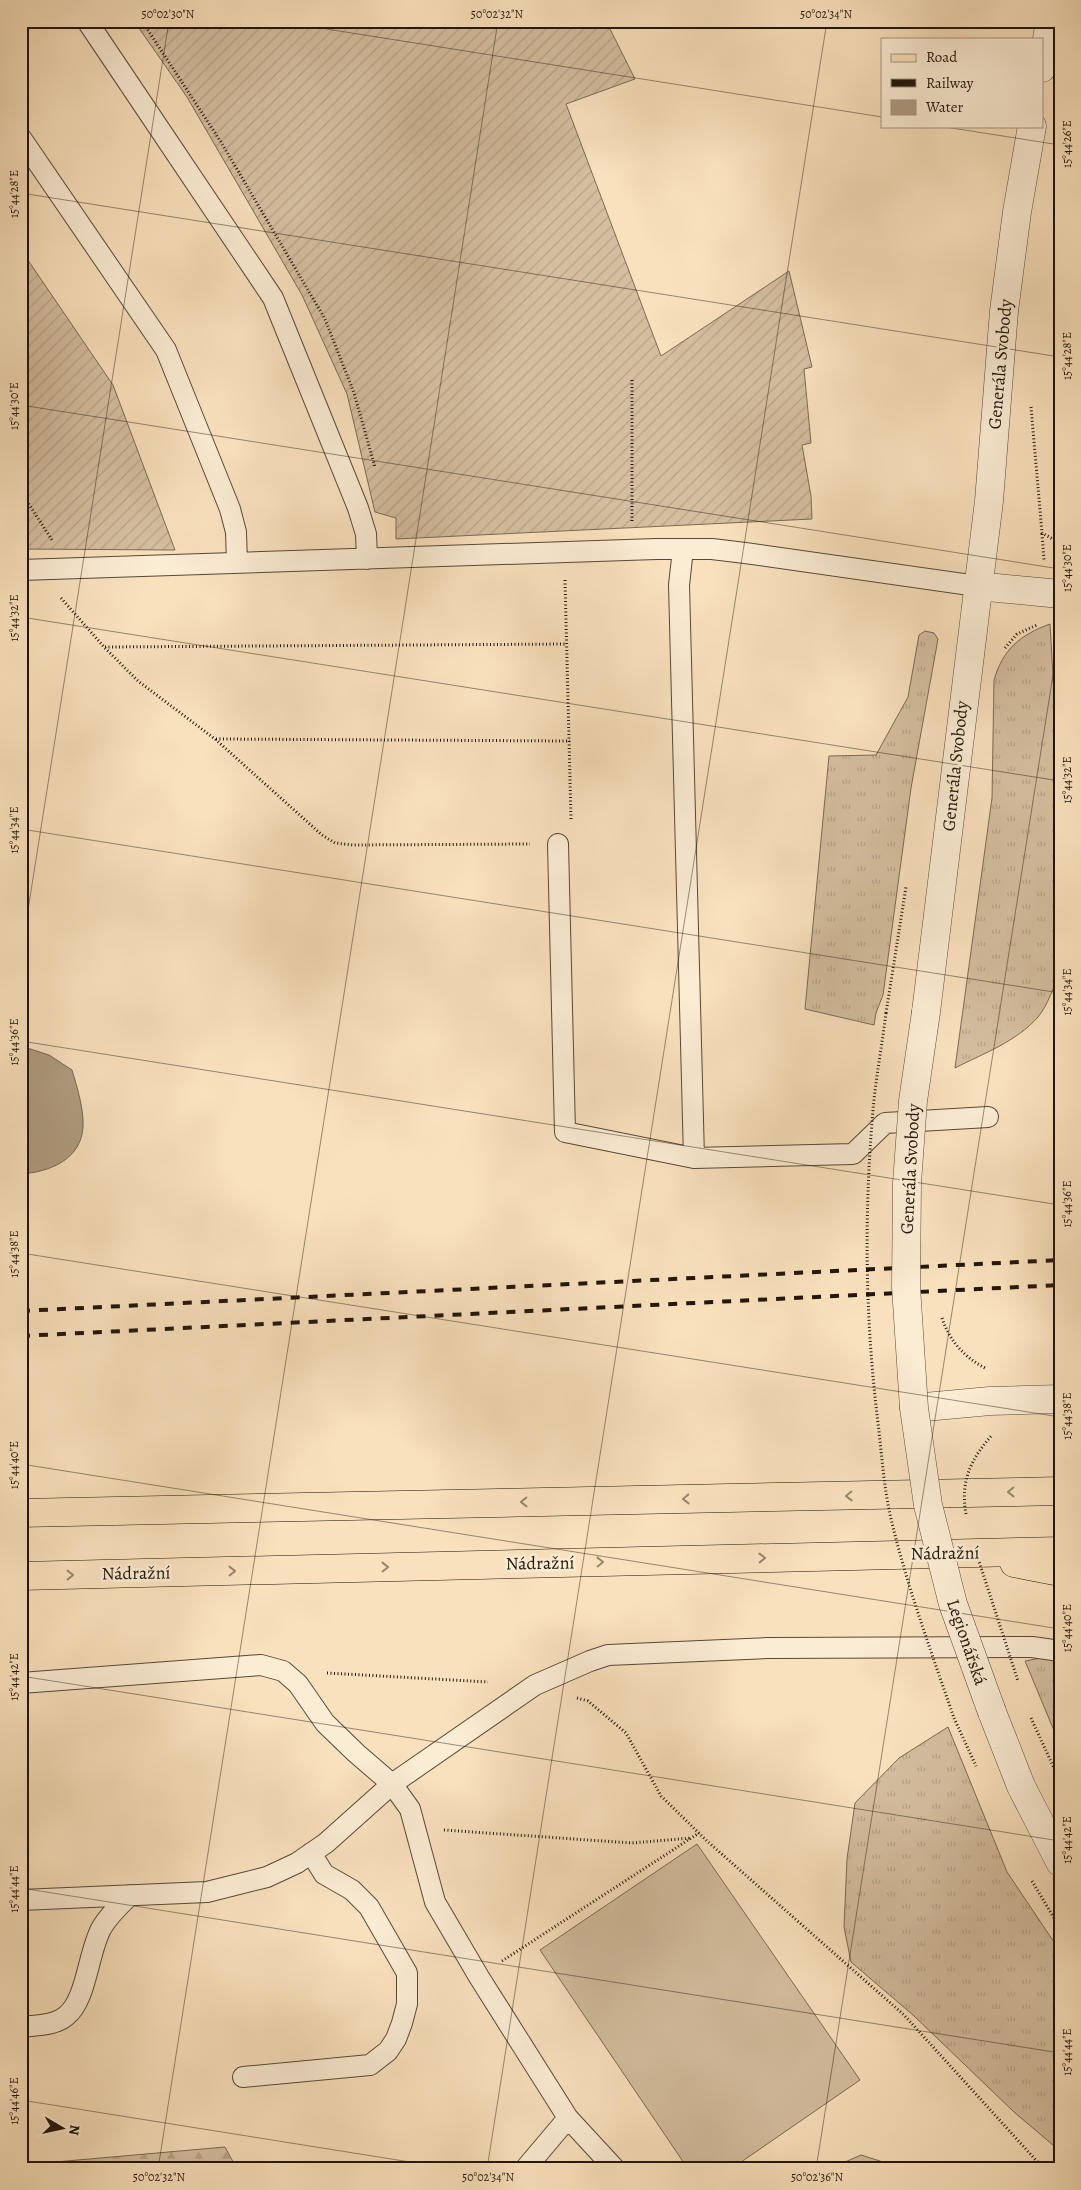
<svg xmlns="http://www.w3.org/2000/svg" width="1081" height="2190" font-family="Alegreya,serif">
	<style>
		.grass { fill: url(#grass-tufts); stroke: #7a6a55 }
		.forest { fill: url(#forest-firs); stroke: #7a6a55 }
		.garden { fill: url(#garden-furrows); stroke: #7a6a55 }
		.pitch { fill: #d4be9f; stroke: #7a6a55 }
		.water { fill: #af9c80; stroke: #766651 }
		.lines { fill: none; stroke-linecap: round; stroke-linejoin: round }
		.service-casing { stroke: #564938; stroke-width: 22 }
		.minor-casing { stroke: #564938; stroke-width: 29 }
		.primary-casing { stroke: #20160b; stroke-width: 29 }
		.path { stroke: #20160b; stroke-width: 3; stroke-dasharray: 1 2.5; stroke-linecap: butt }
		.service { stroke: #fbecd4; stroke-width: 20 }
		.minor { stroke: #fbecd4; stroke-width: 28 }
		.primary { stroke: #f9e1bd; stroke-width: 28 }
		.rail { stroke: #20160b; stroke-width: 4; stroke-dasharray: 9 9; stroke-linecap: butt }
		.minor-bridge-casing { stroke: #564938; stroke-width: 29; stroke-linecap: butt }
		.path-bridge { stroke: #20160b; stroke-width: 3; stroke-dasharray: 1 2.5; stroke-linecap: butt }
		.minor-bridge { stroke: #fbecd4; stroke-width: 28 }
		.oneway { stroke: #97866d }
		.ticks { fill: none; stroke: #20160b; stroke-width: 1; stroke-opacity: 0.45 }
		.labels { text-anchor: middle; stroke-width: 5; stroke-linejoin: round; paint-order: stroke }
		.street-label { font-size: 18px; fill: #20160b; stroke: #fbecd4 }
		.neatline { fill: none; stroke: #20160b; stroke-width: 2 }
		.ticks-label { font-size: 12px; text-anchor: middle; fill: #20160b }
	</style>
	<defs>
		<pattern id="grass-tufts" width="24" height="20" patternUnits="userSpaceOnUse" patternTransform="scale(1.25)"><rect width="24" height="20" fill="#d4be9f"/><path d="M3 7l-1-3M5 7V3M7 7l1-3M15 17l-1-3M17 17v-4M19 17l1-3" fill="none" stroke="#b6a388"/></pattern>
		<pattern id="forest-firs" width="22" height="20" patternUnits="userSpaceOnUse" patternTransform="scale(1.25)"><rect width="22" height="20" fill="#d4be9f"/><path d="M5 1l3.5 6h-7zM16 11l3.5 6h-7z" fill="#b6a388"/></pattern>
		<pattern id="garden-furrows" width="10" height="10" patternUnits="userSpaceOnUse" patternTransform="scale(1.25)"><rect width="10" height="10" fill="#d4be9f"/><path d="M-1 1l2-2M0 10L10 0M9 11l2-2" fill="none" stroke="#b6a388"/></pattern>
	</defs>
	<rect width="100%" height="100%" fill="#f9e1bd"/>
	<filter id="stains"><feTurbulence type="fractalNoise" baseFrequency=".004" numOctaves="4"/><feColorMatrix values="0 0 0 0 .2 0 0 0 0 .09 0 0 0 0 .02 0 0 0 .5 -.17"/></filter>
	<radialGradient id="worn" r=".72"><stop offset=".6" stop-color="#630" stop-opacity="0"/><stop offset="1" stop-color="#630" stop-opacity=".3"/></radialGradient>
	<path class="grass" d="M 1050,624 L 1060,797 L 1060,971 C 1054,986 1048,1005 1038,1017 C 1016,1042 984,1053 955,1068 L 992,798 L 994,680 C 1003,649 1020,635 1050,624 Z
		M 925,631 L 934,633 L 938,639 L 911,788 L 883,995 L 876,1013 L 874,1025 L 805,1009 L 829,756 L 876,755 L 908,697 L 919,635 Z
		M 1046,1657 L 1060,1661 L 1060,1745 L 1025,1661 Z
		M 948,1727 L 1007,1872 L 1060,1951 L 1060,2151 L 1014,2112 L 913,2015 L 851,1962 L 844,1927 L 847,1859 L 855,1803 L 899,1758 Z"/>
	<path class="forest" d="M 225,2147 L 237,2169 L 21,2169 L 21,2165 Z"/>
	<path class="garden" d="M 134,21 L 606,21 L 635,79 L 566,104 L 661,356 L 789,271 L 812,367 L 804,369 L 811,443 L 802,445 L 811,496 L 812,519 L 396,539 L 396,518 L 375,512 L 347,394 L 302,295 L 187,97 Z
		M 21,250 L 113,385 L 175,550 L 21,549 Z"/>
	<path class="pitch" d="M 697,1844 L 860,2080 L 731,2169 L 688,2169 L 540,1950 Z
		M 861,2155 L 883,2162 L 886,2169 L 829,2169 Z"/>
	<path class="water" d="M 21,1046 L 49,1055 L 72,1070 C 77,1087 84,1109 83,1127 C 81,1160 49,1172 21,1174 Z"/>
	<g class="lines">
		<g class="service-casing">
			<path id="service" d="M 87,21 L 273,298 L 358,508 L 366,534 L 367,559
				M 21,138 L 166,350 L 230,509 L 236,532 L 237,563
				M 683,549 L 679,585 L 694,1158
				M 21,570 L 656,549 L 712,549 L 745,553 L 977,586
				M 558,844 L 565,1132 L 694,1158 L 853,1154 L 885,1123 L 988,1117
				M 21,1683 L 261,1665 L 283,1671 L 298,1684 L 325,1723 L 356,1753 L 392,1784 L 410,1809 L 435,1902 L 479,1977 L 568,2118 L 525,2169
				M 21,1900 L 207,1892 L 267,1877 L 297,1863 L 326,1843 L 392,1784 L 535,1685 L 590,1661 L 608,1655 L 768,1648 L 1032,1647 L 1060,1651
				M 21,2027 C 36,2025 54,2026 66,2016 C 87,2000 88,1951 102,1927 C 109,1915 120,1905 130,1895
				M 243,2077 L 370,2065 L 388,2051 L 396,2039 L 402,2023 L 407,2004 L 407,1973 L 369,1907 L 352,1890 L 324,1874 L 311,1853
				M 568,2118 L 615,2169"/>
		</g>
		<g class="minor-casing">
			<path id="minor" d="M 1042,68 L 1050,21
				M 977,586 L 1060,594
				M 926,1012 L 989,501 L 1004,311 L 1017,212 L 1032,126
				M 914,1408 L 990,1401 L 1060,1399
				M 992,1712 L 1021,1786 L 1060,1862"/>
		</g>
		<g class="primary-casing">
			<path id="primary" d="M 21,1513 L 1060,1491
				M 1014,1563 L 1060,1572
				M 21,1576 L 1060,1551"/>
		</g>
		<path class="path" d="M 142,21 L 221,142 L 325,319 L 354,393 L 375,467
			M 632,380 L 632,522
			M 1031,407 L 1042,533 L 1060,543
			M 21,492 L 52,540
			M 1042,534 L 1044,560
			M 565,580 L 571,819
			M 61,598 L 104,647 L 138,681 L 215,739 L 322,835 L 335,843 L 353,845 L 530,844
			M 105,647 L 567,644
			M 1005,648 L 1017,634 L 1037,625
			M 216,739 L 570,741
			M 886,1013 L 906,887
			M 327,1673 L 488,1682
			M 577,1698 L 588,1701 L 626,1733 L 661,1796 L 707,1841 L 904,2015 L 1044,2169
			M 954,1718 L 976,1766
			M 1031,1718 L 1060,1781
			M 444,1830 L 632,1843 L 691,1838
			M 1032,1881 L 1060,1928
			M 502,1961 L 699,1833"/>
		<use href="#service" class="service"/>
		<use href="#minor" class="minor"/>
		<use href="#primary" class="primary"/>
		<path class="rail" d="M 21,1311 L 1060,1260
			M 21,1336 L 1060,1285"/>
		<g class="minor-bridge-casing">
			<path id="minor-bridge" d="M 926,1012 L 913,1101 L 907,1183 L 906,1287 L 914,1408 L 928,1505 L 953,1604 L 992,1712"/>
		</g>
		<path class="path-bridge" d="M 886,1013 C 882,1045 876,1077 873,1110 C 864,1214 865,1318 878,1423 C 882,1456 884,1491 892,1523 C 908,1589 932,1654 954,1718
			M 942,1318 C 950,1342 965,1358 987,1369
			M 966,1514 C 960,1481 971,1459 992,1435
			M 975,1549 L 1018,1681"/>
		<use href="#minor-bridge" class="minor-bridge"/>
	</g>
	<defs><path id="oneway-chevron" d="M-2-3.5L2.5 0L-2 3.5" fill="none" stroke-width="1.6" stroke-linecap="round" stroke-linejoin="round" transform="scale(1.25)"/></defs>
	<g class="oneway">
		<use href="#oneway-chevron" transform="translate(1011 1492) rotate(179)"/>
		<use href="#oneway-chevron" transform="translate(849 1496) rotate(179)"/>
		<use href="#oneway-chevron" transform="translate(686 1499) rotate(179)"/>
		<use href="#oneway-chevron" transform="translate(524 1502) rotate(179)"/>
		<use href="#oneway-chevron" transform="translate(762 1558) rotate(-1)"/>
		<use href="#oneway-chevron" transform="translate(600 1562) rotate(-1)"/>
		<use href="#oneway-chevron" transform="translate(385 1567) rotate(-1)"/>
		<use href="#oneway-chevron" transform="translate(232 1571) rotate(-1)"/>
		<use href="#oneway-chevron" transform="translate(70 1575) rotate(-1)"/>
	</g>
	<path class="ticks" d="M 276,21 L 882,117M 939,126 L 1060,145M 21,193 L 1060,357M 21,405 L 1060,569M 21,617 L 1060,781M 21,829 L 1060,993M 21,954 L 169,21M 21,1041 L 1060,1205M 21,1253 L 1060,1417M 21,1464 L 1060,1629M 21,1676 L 1060,1841M 21,1888 L 1060,2053M 21,2100 L 454,2169M 158,2169 L 498,21M 487,2169 L 827,21M 816,2169 L 1060,631"/>
	<g class="labels">
		<g class="street-label">
			<text transform="translate(1000 364) rotate(-85)" y="6">Generála Svobody</text>
			<text transform="translate(955 766) rotate(-84)" y="6">Generála Svobody</text>
			<text transform="translate(910 1169) rotate(-87)" y="6">Generála Svobody</text>
			<text transform="translate(945 1553) rotate(-1)" y="6">Nádražní</text>
			<text transform="translate(540 1563) rotate(-1)" y="6">Nádražní</text>
			<text transform="translate(136 1573) rotate(-1)" y="6">Nádražní</text>
			<text transform="translate(967 1642) rotate(71)" y="6">Legionářská</text>
		</g>
	</g>
	<rect width="1081" height="2190" fill="none" stroke="#f9e1bd" stroke-width="55"/>
	<rect x="881" y="38" width="162" height="90" fill="#fbecd4" stroke="#a39684"/>
	<rect x="891" y="54" width="25" height="8" fill="#f9e1bd" stroke="#a39684"/>
	<text x="926" y="62" font-size="15" fill="#20160b">Road</text>
	<rect x="891" y="79" width="25" height="8" fill="#20160b" stroke="#a39684"/>
	<text x="926" y="88" font-size="15" fill="#20160b">Railway</text>
	<rect x="891" y="100" width="25" height="15" fill="#af9c80" stroke="#a39684"/>
	<text x="926" y="112" font-size="15" fill="#20160b">Water</text>
	<g transform="translate(62 2128) rotate(99)" stroke="#fbecd4" stroke-width="4" paint-order="stroke">
	<path d="M0-4L9 19L0 12L-9 19Z" fill="#20160b"/>
	<text y="-8" font-size="14" font-weight="bold" text-anchor="middle" fill="#20160b">N</text>
	</g>
	<rect x="28" y="28" width="1026" height="2134" class="neatline"/>
	<g class="ticks-label">
		<text x="168" y="18">50°02'30"N</text>
		<text x="497" y="18">50°02'32"N</text>
		<text x="826" y="18">50°02'34"N</text>
		<text transform="translate(1067 144) rotate(-90)" y="4">15°44'26"E</text>
		<text transform="translate(14 194) rotate(-90)" y="4">15°44'28"E</text>
		<text transform="translate(1067 356) rotate(-90)" y="4">15°44'28"E</text>
		<text transform="translate(14 406) rotate(-90)" y="4">15°44'30"E</text>
		<text transform="translate(1067 568) rotate(-90)" y="4">15°44'30"E</text>
		<text transform="translate(14 618) rotate(-90)" y="4">15°44'32"E</text>
		<text transform="translate(1067 780) rotate(-90)" y="4">15°44'32"E</text>
		<text transform="translate(14 830) rotate(-90)" y="4">15°44'34"E</text>
		<text transform="translate(1067 992) rotate(-90)" y="4">15°44'34"E</text>
		<text transform="translate(14 1042) rotate(-90)" y="4">15°44'36"E</text>
		<text transform="translate(1067 1204) rotate(-90)" y="4">15°44'36"E</text>
		<text transform="translate(14 1254) rotate(-90)" y="4">15°44'38"E</text>
		<text transform="translate(1067 1416) rotate(-90)" y="4">15°44'38"E</text>
		<text transform="translate(14 1465) rotate(-90)" y="4">15°44'40"E</text>
		<text transform="translate(1067 1628) rotate(-90)" y="4">15°44'40"E</text>
		<text transform="translate(14 1677) rotate(-90)" y="4">15°44'42"E</text>
		<text transform="translate(1067 1840) rotate(-90)" y="4">15°44'42"E</text>
		<text transform="translate(14 1889) rotate(-90)" y="4">15°44'44"E</text>
		<text transform="translate(1067 2052) rotate(-90)" y="4">15°44'44"E</text>
		<text transform="translate(14 2101) rotate(-90)" y="4">15°44'46"E</text>
		<text x="159" y="2181">50°02'32"N</text>
		<text x="488" y="2181">50°02'34"N</text>
		<text x="817" y="2181">50°02'36"N</text>
	</g>
	<rect width="100%" height="100%" filter="url(#stains)"/>
	<rect width="100%" height="100%" fill="url(#worn)"/>
</svg>
